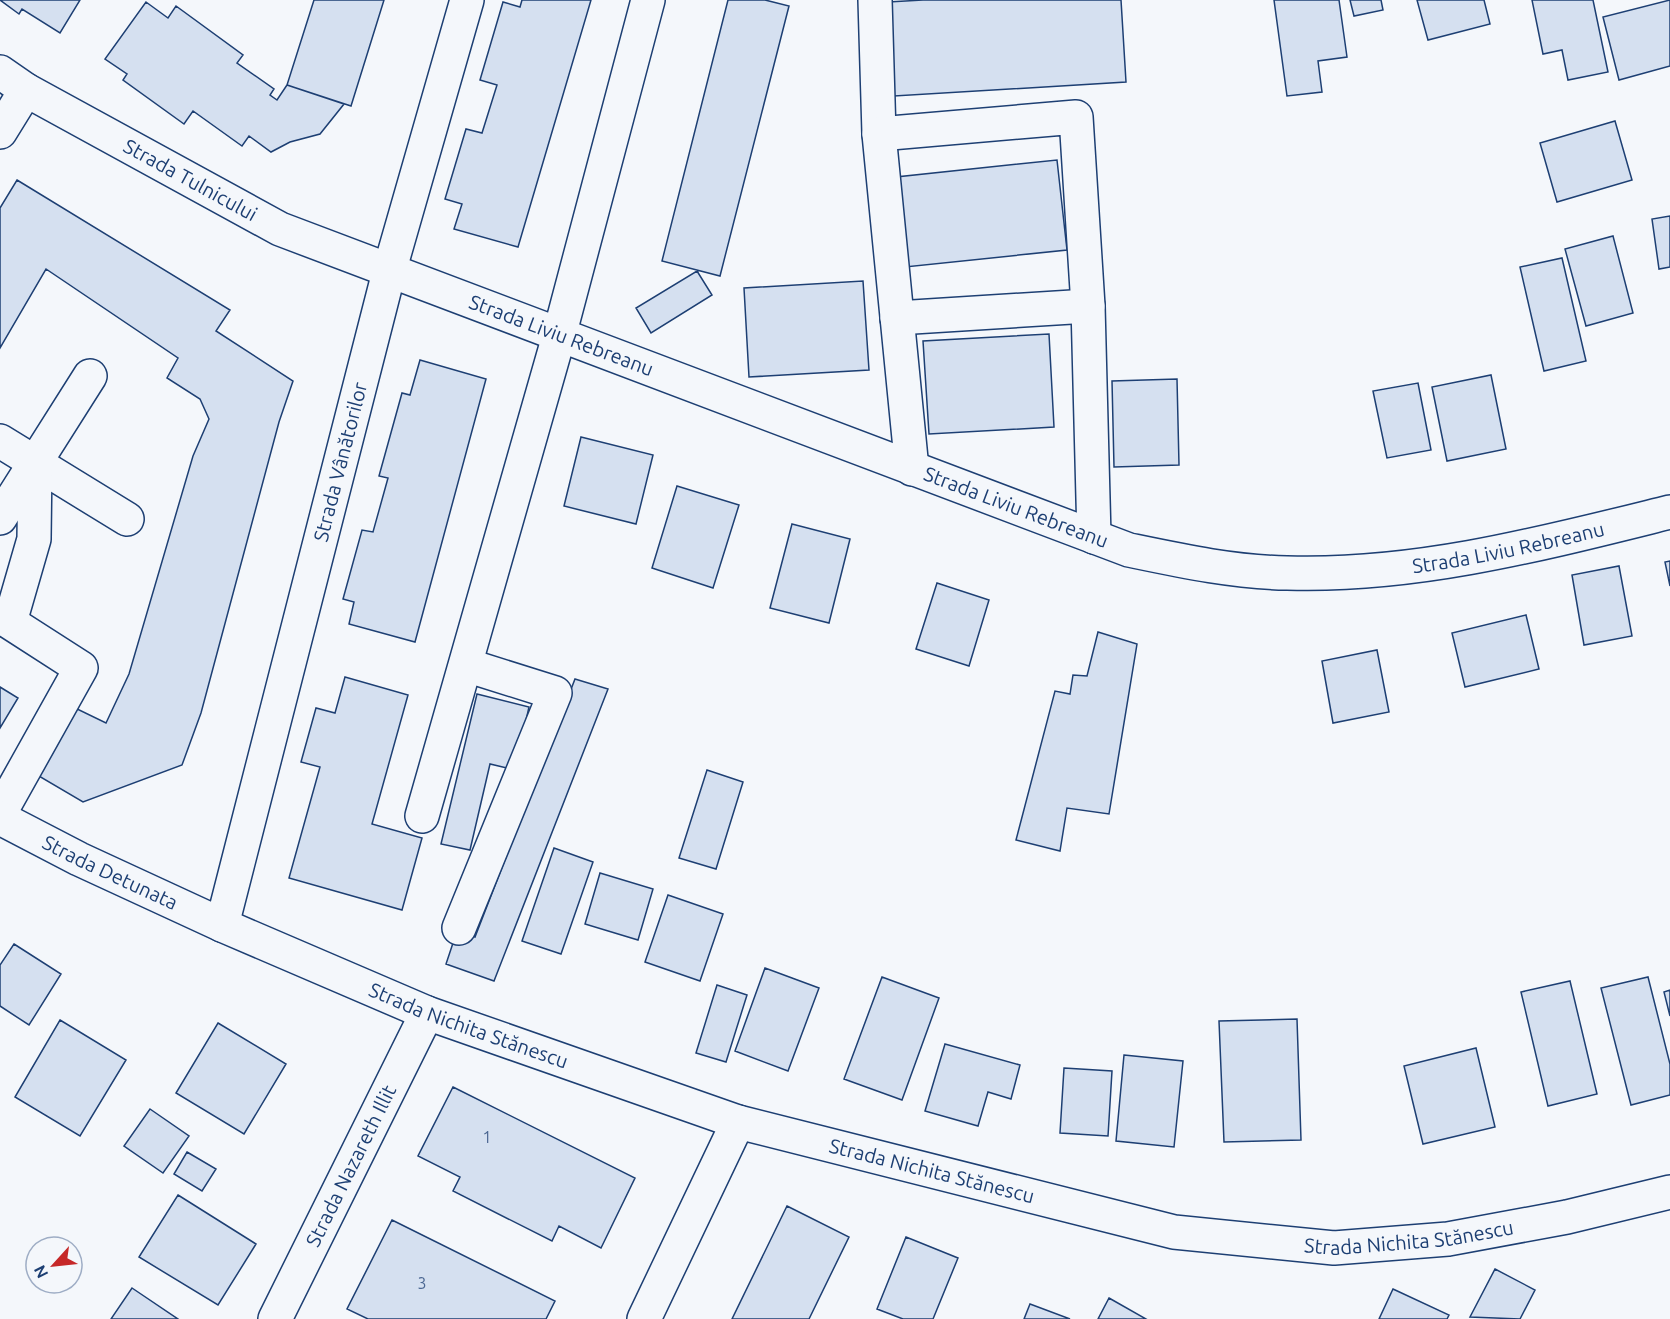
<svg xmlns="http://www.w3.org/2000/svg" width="1670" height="1319" font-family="Ubuntu,sans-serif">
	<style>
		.building { fill: #d5e0f0; stroke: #1d3f73; stroke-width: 1.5 }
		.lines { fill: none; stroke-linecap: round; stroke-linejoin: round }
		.minor-casing { stroke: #1d3f73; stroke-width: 36 }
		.minor { stroke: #f4f7fb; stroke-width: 33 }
		.labels { text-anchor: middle; stroke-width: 4.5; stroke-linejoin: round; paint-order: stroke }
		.number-label { font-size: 16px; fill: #4b6792 }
		.street-label { font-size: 20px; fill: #1d3f73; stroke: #f4f7fb }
	</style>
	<rect width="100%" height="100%" fill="#f4f7fb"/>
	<path class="building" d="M 0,0 L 80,0 L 60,33 L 22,9 L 19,14 Z
		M 314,0 L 384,0 L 351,106 L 287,85 Z
		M 522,0 L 591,0 L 518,247 L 454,229 L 462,204 L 445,199 L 466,129 L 482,133 L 497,85 L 480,80 L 503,2 L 520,7 Z
		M 728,0 L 765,0 L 789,6 L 720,276 L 662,261 Z
		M 923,0 L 1121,0 L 1126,82 L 894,96 L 888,2 Z
		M 1274,0 L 1339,0 L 1347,57 L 1318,61 L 1322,92 L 1287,96 Z
		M 1350,0 L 1381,0 L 1383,10 L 1354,16 Z
		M 1417,0 L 1484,0 L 1490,24 L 1428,40 Z
		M 1532,0 L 1593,0 L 1608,72 L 1568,80 L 1562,50 L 1543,54 Z
		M 1670,0 L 1670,66 L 1619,80 L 1603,17 Z
		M 146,2 L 168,18 L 176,6 L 243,55 L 237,63 L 274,89 L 270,95 L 277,100 L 287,85 L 344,104 L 320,134 L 290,142 L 271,152 L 249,136 L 242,146 L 193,111 L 184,124 L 123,80 L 127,74 L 105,59 Z
		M 1615,121 L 1632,180 L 1557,202 L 1540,143 Z
		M 1057,160 L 1067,250 L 905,267 L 896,177 Z
		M 17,180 L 230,310 L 216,331 L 293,381 L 279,422 L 201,713 L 182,765 L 83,802 L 32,772 L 69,705 L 106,723 L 129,674 L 193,456 L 209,419 L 200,399 L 167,378 L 178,358 L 46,269 L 0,348 L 0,208 Z
		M 1670,216 L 1670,267 L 1659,269 L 1652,219 Z
		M 1613,236 L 1633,313 L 1586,326 L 1565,249 Z
		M 1562,258 L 1586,361 L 1544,371 L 1520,267 Z
		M 697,271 L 712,295 L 651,333 L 636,308 Z
		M 863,281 L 869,370 L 749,377 L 744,288 Z
		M 1049,334 L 1054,427 L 929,434 L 923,341 Z
		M 420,360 L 486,379 L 415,642 L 349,624 L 354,602 L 343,599 L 362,530 L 373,532 L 388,478 L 379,476 L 402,393 L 410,395 Z
		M 1491,375 L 1506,449 L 1447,461 L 1432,387 Z
		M 1177,379 L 1179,465 L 1114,467 L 1112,381 Z
		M 1418,383 L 1431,450 L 1387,458 L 1373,391 Z
		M 581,437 L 653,455 L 636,524 L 564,506 Z
		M 677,486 L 739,505 L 713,588 L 652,568 Z
		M 792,524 L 850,539 L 829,623 L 770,608 Z
		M 1670,561 L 1670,586 L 1665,562 Z
		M 1619,566 L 1632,636 L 1584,645 L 1572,575 Z
		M 937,583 L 989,600 L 969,666 L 916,649 Z
		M 1526,615 L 1539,669 L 1465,687 L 1452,633 Z
		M 1098,632 L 1137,644 L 1109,814 L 1067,808 L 1060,851 L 1016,840 L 1055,691 L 1070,694 L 1073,675 L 1087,676 Z
		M 1377,650 L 1389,712 L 1333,723 L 1322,661 Z
		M 345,677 L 408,695 L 372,824 L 422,838 L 402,910 L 289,878 L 320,767 L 301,762 L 316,708 L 335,713 Z
		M 575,679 L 608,689 L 494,981 L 446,964 L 457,931 L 475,937 Z
		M 0,687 L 18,698 L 0,728 Z
		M 477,694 L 529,707 L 515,770 L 490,764 L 470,850 L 441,844 Z
		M 707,770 L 743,782 L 716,869 L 679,858 Z
		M 554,848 L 593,862 L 561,954 L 522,941 Z
		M 600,873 L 653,889 L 638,940 L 585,924 Z
		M 668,895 L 723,914 L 700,981 L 645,962 Z
		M 14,944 L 61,974 L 29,1025 L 0,1006 L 0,965 Z
		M 765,968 L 819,988 L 788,1071 L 735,1051 Z
		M 882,977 L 939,998 L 902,1100 L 844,1079 Z
		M 1648,977 L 1670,1064 L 1670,1095 L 1631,1105 L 1601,988 Z
		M 1570,981 L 1597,1094 L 1548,1106 L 1521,992 Z
		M 717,985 L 747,995 L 726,1062 L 696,1053 Z
		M 1670,990 L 1670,1016 L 1664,992 Z
		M 1297,1019 L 1301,1140 L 1224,1142 L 1219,1021 Z
		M 60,1020 L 126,1060 L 80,1136 L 15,1097 Z
		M 218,1023 L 286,1064 L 244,1134 L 176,1093 Z
		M 945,1044 L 1020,1065 L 1011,1099 L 988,1092 L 978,1126 L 925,1111 Z
		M 1476,1048 L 1495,1127 L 1423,1144 L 1404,1066 Z
		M 1124,1055 L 1183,1061 L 1174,1147 L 1116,1141 Z
		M 1064,1068 L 1112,1071 L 1108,1136 L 1060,1133 Z
		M 453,1087 L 635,1178 L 601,1248 L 559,1226 L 552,1241 L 453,1191 L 460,1177 L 418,1156 Z
		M 150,1109 L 189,1136 L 163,1173 L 124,1146 Z
		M 187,1152 L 216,1169 L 202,1191 L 174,1174 Z
		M 178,1195 L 256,1244 L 218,1305 L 139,1257 Z
		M 787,1206 L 849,1237 L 809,1319 L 732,1319 Z
		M 392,1220 L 555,1301 L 546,1319 L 368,1319 L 347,1309 Z
		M 906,1237 L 958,1258 L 933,1319 L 903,1319 L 877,1309 Z
		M 1495,1269 L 1535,1290 L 1520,1319 L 1470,1317 Z
		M 132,1288 L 178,1319 L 111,1319 Z
		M 1393,1289 L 1449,1315 L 1447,1319 L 1379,1319 Z
		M 1109,1298 L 1146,1319 L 1098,1319 Z
		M 1030,1304 L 1070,1319 L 1024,1319 Z"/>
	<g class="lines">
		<g class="minor-casing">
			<g id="minor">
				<path d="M 875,0 L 879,134 L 912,469"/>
				<path id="s1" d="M 0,72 L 26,90 L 280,229 L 1129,550 C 1182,561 1233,572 1287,573 C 1417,577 1545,543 1670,512"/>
				<path d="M 0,132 L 26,90"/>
				<path d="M 879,134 L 1076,117 L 1088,306 L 1094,537"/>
				<path d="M 897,318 L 1088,306"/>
				<path d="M 0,441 L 127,519"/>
				<path d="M 0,518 L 90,376"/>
				<path d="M 0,616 L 81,668 L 0,813"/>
				<path d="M 10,622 L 34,539 L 35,463"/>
				<path d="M 422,816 L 559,336 L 648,0"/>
				<path id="s2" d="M 0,818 L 79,859 L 222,925 L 427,1013 L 738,1122 L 1174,1232 L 1334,1248 L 1448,1239 L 1567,1217 L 1670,1192"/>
				<path id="s3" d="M 222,925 L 389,272 L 467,0"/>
				<path d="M 459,928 L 555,693 L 466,665"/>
				<path id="s4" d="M 275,1319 L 427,1013"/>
				<path d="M 644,1319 L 738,1122"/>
			</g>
		</g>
		<use href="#minor" class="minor"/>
	</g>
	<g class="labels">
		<g class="number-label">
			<text x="487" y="1143">1</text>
			<text x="422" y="1289">3</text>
		</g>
		<g class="street-label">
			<text dy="7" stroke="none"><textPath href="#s1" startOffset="219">Strada Tulnicului</textPath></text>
			<text dy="7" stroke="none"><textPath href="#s1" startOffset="622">Strada Liviu Rebreanu</textPath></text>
			<text dy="7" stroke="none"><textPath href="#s3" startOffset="478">Strada Vânătorilor</textPath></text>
			<text dy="7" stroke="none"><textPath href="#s1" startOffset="1108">Strada Liviu Rebreanu</textPath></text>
			<text dy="7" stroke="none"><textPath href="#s1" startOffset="1612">Strada Liviu Rebreanu</textPath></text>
			<text dy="7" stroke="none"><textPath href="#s2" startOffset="123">Strada Detunata</textPath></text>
			<text dy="7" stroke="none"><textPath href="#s2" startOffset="513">Strada Nichita Stănescu</textPath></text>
			<text dy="7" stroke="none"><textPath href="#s4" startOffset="171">Strada Nazareth Illit</textPath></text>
			<text dy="7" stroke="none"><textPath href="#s2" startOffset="999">Strada Nichita Stănescu</textPath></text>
			<text dy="7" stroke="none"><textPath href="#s2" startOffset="1485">Strada Nichita Stănescu</textPath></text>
		</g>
	</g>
	<g transform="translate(54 1265) rotate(243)"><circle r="28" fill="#f4f7fb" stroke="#9eadc5" stroke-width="1.5"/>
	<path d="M0-4.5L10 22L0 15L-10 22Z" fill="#c62828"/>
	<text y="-9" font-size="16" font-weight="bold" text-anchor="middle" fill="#1d3f73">N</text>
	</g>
</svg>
